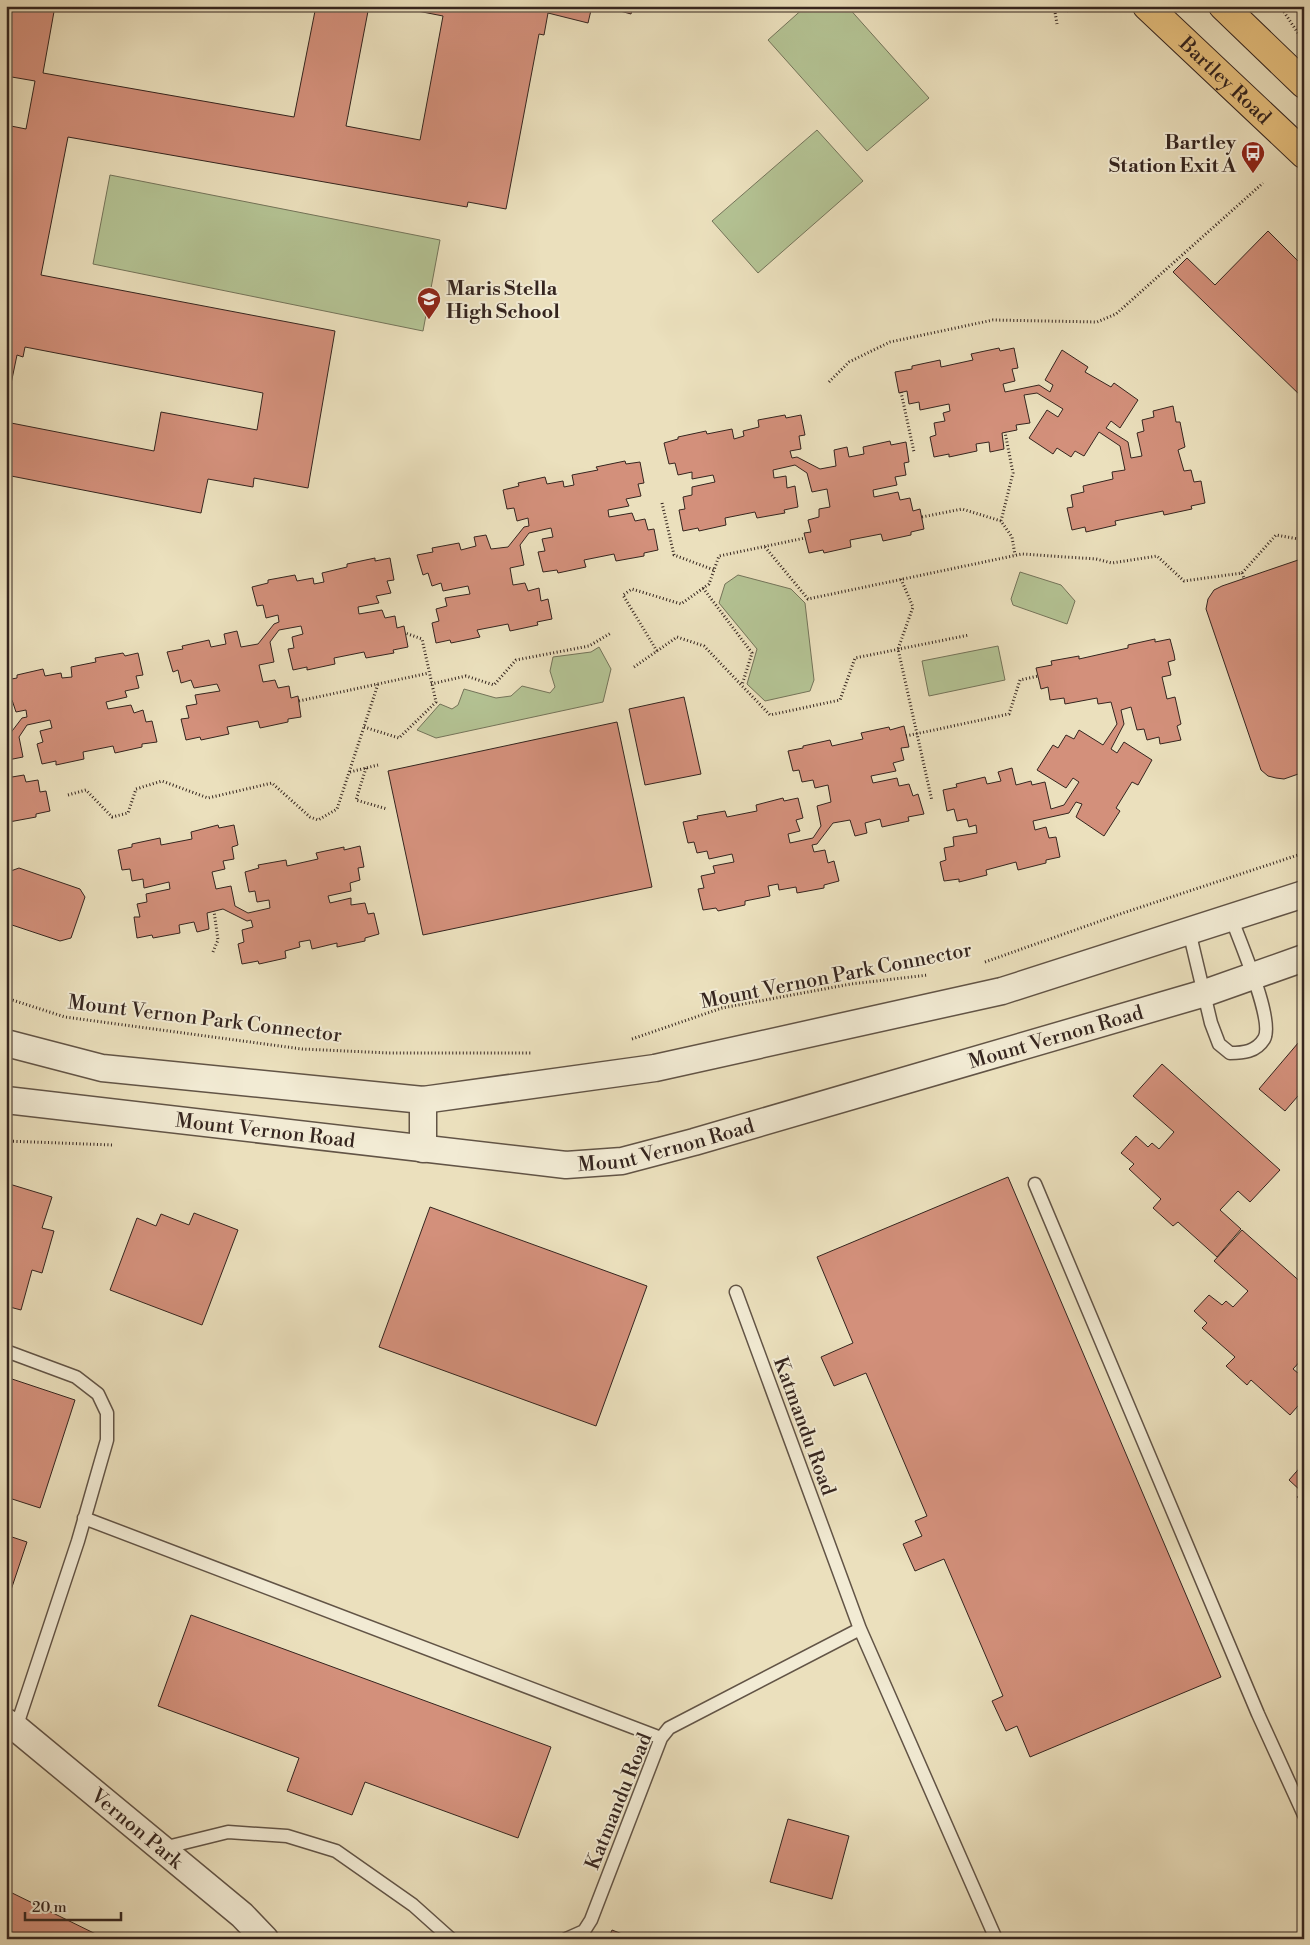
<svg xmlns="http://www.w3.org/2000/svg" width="1310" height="1945" font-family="'Libre Bodoni',serif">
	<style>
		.green { fill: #b4c394; stroke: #74745a }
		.building { fill: #d3907b; stroke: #35251f }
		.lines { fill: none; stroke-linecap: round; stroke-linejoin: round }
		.service-casing { stroke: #625446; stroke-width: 15 }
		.minor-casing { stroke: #625446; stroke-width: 29 }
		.trunk-casing { stroke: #35251f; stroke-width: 30 }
		.path { stroke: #35251f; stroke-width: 3; stroke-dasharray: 1 2.5; stroke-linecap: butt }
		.service { stroke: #f2ebd4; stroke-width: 12 }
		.minor { stroke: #f2ebd4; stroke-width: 26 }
		.trunk { stroke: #e6c07e; stroke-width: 28 }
		.labels { text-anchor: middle; stroke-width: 4; stroke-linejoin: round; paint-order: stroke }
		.street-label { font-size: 20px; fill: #35251f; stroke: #f2ebd4 }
		.poi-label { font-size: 20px; font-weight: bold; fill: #35251f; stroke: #f2ebd4; text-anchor: end }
	</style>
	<rect width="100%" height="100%" fill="#ebe0bd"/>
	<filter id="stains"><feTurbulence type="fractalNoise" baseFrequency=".004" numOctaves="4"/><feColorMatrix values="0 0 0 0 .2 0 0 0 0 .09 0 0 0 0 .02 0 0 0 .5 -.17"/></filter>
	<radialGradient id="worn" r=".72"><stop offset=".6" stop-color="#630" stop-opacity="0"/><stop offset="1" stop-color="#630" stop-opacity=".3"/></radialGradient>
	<path class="green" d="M 806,6 L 847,6 L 929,98 L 867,151 L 768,40 Z
		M 817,130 L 863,181 L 758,273 L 712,221 Z
		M 110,175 L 440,240 L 423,331 L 93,264 Z
		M 1020,572 L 1061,585 L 1075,601 L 1067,624 L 1013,605 L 1011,599 Z
		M 738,575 L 791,589 L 805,603 L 814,680 L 810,691 L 765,701 L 747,684 L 757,649 L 719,603 L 725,584 Z
		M 998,646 L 1005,680 L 929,696 L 922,661 Z
		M 599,647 L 611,669 L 603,702 L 436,738 L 417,730 L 440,704 L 452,709 L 458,705 L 464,689 L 496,698 L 511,696 L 522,686 L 550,693 L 555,687 L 550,671 L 553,657 L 591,652 Z"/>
	<path class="building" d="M 6,6 L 55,6 L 43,73 L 294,117 L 316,6 L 369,6 L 346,126 L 420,140 L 443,16 L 392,6 L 592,6 L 588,23 L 548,13 L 544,35 L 539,34 L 506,209 L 468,202 L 467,207 L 68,137 L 41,275 L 335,331 L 308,488 L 254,478 L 253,487 L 208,479 L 201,513 L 6,475 L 6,422 L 154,451 L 161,412 L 257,430 L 263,393 L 25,347 L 23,357 L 17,355 L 6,408 L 6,125 L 26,129 L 35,81 L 6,76 Z
		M 602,6 L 633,6 L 631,14 Z
		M 1268,231 L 1304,267 L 1304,399 L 1173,272 L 1187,258 L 1215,285 Z
		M 999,348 L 1000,351 L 1014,348 L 1018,368 L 1012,369 L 1015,381 L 1003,384 L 1005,392 L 1039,385 L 1050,392 L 1053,385 L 1045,380 L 1062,350 L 1088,367 L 1085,372 L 1111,387 L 1114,383 L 1138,400 L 1120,428 L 1111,421 L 1106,428 L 1128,442 L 1131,458 L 1142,456 L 1137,433 L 1144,431 L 1142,420 L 1154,417 L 1153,411 L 1173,406 L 1176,422 L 1180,422 L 1185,447 L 1178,450 L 1184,471 L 1191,470 L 1194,482 L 1201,481 L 1205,503 L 1191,506 L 1192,509 L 1164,515 L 1163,511 L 1115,521 L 1116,525 L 1086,532 L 1085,527 L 1072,530 L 1067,508 L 1073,507 L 1071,495 L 1084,492 L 1083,486 L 1113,479 L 1112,472 L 1125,470 L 1120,446 L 1099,432 L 1084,456 L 1075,451 L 1071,457 L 1057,448 L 1053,454 L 1029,438 L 1047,410 L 1058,417 L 1063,409 L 1037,393 L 1024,395 L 1030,423 L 1016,425 L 1017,430 L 1002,433 L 1004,449 L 990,452 L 989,442 L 976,444 L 977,451 L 949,457 L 949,454 L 934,457 L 930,437 L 936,435 L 934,423 L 945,421 L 943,413 L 950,411 L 949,404 L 920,410 L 919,402 L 909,404 L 907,391 L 899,393 L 895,372 L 912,369 L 912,366 L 940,360 L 941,367 L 973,360 L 971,354 Z
		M 785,415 L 786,418 L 801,415 L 805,435 L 799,436 L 801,449 L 790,451 L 792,458 L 797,457 L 820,469 L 836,466 L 834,450 L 847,447 L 849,457 L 864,454 L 863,447 L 890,441 L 891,445 L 906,442 L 909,462 L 904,463 L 906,475 L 895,477 L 897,485 L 873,490 L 874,497 L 898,492 L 900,500 L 910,498 L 913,511 L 920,509 L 924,529 L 911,532 L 911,535 L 883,541 L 881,534 L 850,540 L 851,547 L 824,553 L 823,550 L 809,553 L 804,533 L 811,532 L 808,520 L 819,517 L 819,509 L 830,507 L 827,489 L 812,492 L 807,473 L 795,465 L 773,470 L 774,478 L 786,476 L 787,488 L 795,486 L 798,507 L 784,510 L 785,513 L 757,518 L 755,512 L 725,518 L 726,525 L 699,531 L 698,528 L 683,531 L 679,510 L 685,509 L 683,497 L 692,495 L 692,487 L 715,482 L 713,475 L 692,479 L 692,472 L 678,475 L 675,463 L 669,464 L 664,443 L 678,439 L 678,437 L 706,431 L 707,434 L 732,429 L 734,439 L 744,436 L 743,431 L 759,427 L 758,420 Z
		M 625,461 L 626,464 L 640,462 L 644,483 L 638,484 L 641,496 L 626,499 L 629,506 L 608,510 L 609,517 L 632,513 L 635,521 L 645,519 L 648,530 L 654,529 L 658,550 L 644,553 L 644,556 L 616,561 L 614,554 L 584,560 L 586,567 L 558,573 L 557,570 L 543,572 L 538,552 L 545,551 L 542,539 L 553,537 L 551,528 L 529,533 L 520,545 L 524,565 L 510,568 L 513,585 L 525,583 L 528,591 L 539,588 L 541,601 L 548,599 L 552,619 L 537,622 L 538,625 L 510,631 L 508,624 L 477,630 L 480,637 L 451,643 L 450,640 L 436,643 L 432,623 L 439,621 L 436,609 L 447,606 L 445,598 L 470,594 L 468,586 L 443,591 L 441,583 L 432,586 L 428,573 L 423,575 L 417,555 L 433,552 L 432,548 L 459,543 L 461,550 L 476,546 L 474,537 L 486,535 L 491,549 L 508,547 L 524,527 L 529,526 L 528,518 L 517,521 L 514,508 L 507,509 L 503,490 L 519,486 L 518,483 L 545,477 L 547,484 L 563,481 L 564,487 L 574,485 L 572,475 L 598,470 L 596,467 Z
		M 375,558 L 375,561 L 390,558 L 394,580 L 387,581 L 391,593 L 376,596 L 379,603 L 358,607 L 359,614 L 382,610 L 385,618 L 395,616 L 397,628 L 404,626 L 408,647 L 393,650 L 394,653 L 366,658 L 364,652 L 334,658 L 335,664 L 307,670 L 307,667 L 293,670 L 288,649 L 294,648 L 292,637 L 303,634 L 301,626 L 279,630 L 270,642 L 274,662 L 259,665 L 263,682 L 275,680 L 278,688 L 289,686 L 291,698 L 298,696 L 301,717 L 288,719 L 288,722 L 260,728 L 258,721 L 227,727 L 229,734 L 201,740 L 200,737 L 186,740 L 181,719 L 189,718 L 186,706 L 197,704 L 195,695 L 220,691 L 217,684 L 194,688 L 191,680 L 181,683 L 178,670 L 173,672 L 167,652 L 183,649 L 182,646 L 209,640 L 211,647 L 226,644 L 224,634 L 237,631 L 241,647 L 258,644 L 274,624 L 279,622 L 278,615 L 266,618 L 263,605 L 257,606 L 252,587 L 268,583 L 268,580 L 295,575 L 297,581 L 313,578 L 314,584 L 324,582 L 322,573 L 347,567 L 347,564 Z
		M 1304,558 L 1304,772 L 1284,779 L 1276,778 L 1268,776 L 1261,770 L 1206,609 L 1208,599 L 1214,590 L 1222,586 Z
		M 1155,639 L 1155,642 L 1170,639 L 1174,654 L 1175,660 L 1168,662 L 1171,675 L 1162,677 L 1167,699 L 1175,697 L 1181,724 L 1177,726 L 1181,740 L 1160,744 L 1159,737 L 1147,740 L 1144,729 L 1137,730 L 1131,707 L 1121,710 L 1124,724 L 1111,749 L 1117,753 L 1124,742 L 1152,760 L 1138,785 L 1132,782 L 1116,808 L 1120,811 L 1104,836 L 1076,817 L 1082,804 L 1076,802 L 1069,813 L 1033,821 L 1035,830 L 1046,827 L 1049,838 L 1056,837 L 1060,857 L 1046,860 L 1046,863 L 1018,870 L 1016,862 L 986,870 L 987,875 L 959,882 L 959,879 L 944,881 L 940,862 L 946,860 L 944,848 L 954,846 L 953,837 L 977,833 L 976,825 L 969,827 L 967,819 L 957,821 L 954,809 L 947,811 L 943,790 L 957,787 L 956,784 L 985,777 L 987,784 L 1001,781 L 998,772 L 1012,768 L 1016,785 L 1031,781 L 1032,785 L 1045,782 L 1051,809 L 1064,805 L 1079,782 L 1073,778 L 1066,788 L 1037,770 L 1053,745 L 1058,748 L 1066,735 L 1074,739 L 1079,730 L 1103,745 L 1117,724 L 1111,702 L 1098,704 L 1097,698 L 1065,704 L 1064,698 L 1050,700 L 1048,687 L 1041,689 L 1036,668 L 1052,665 L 1051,661 L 1079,656 L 1079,659 L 1128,648 L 1128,645 Z
		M 123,653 L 125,656 L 138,653 L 143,675 L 136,676 L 139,688 L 125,691 L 127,697 L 106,702 L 108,709 L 131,705 L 134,713 L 143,710 L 146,722 L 152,721 L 157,742 L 142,744 L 142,747 L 115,753 L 113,746 L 83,752 L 84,759 L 56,765 L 56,761 L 42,764 L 37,744 L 43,742 L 40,731 L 52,728 L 50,720 L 27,725 L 19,737 L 23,757 L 8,760 L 12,777 L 24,775 L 26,782 L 38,780 L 40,792 L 46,791 L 50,811 L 36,814 L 36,817 L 9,822 L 6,816 L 6,739 L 22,718 L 27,717 L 26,710 L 16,712 L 12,700 L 6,701 L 6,680 L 17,678 L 17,675 L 43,669 L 45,676 L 61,673 L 62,678 L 72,677 L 71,667 L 96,662 L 95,658 Z
		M 684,697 L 701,774 L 645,785 L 629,709 Z
		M 617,722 L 652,887 L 423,935 L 388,771 Z
		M 904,726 L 909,747 L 901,748 L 904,760 L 893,763 L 896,771 L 871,776 L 873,783 L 897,778 L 899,786 L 909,784 L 913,796 L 918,794 L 924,814 L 908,817 L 909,821 L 882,827 L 880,819 L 865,823 L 867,833 L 855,836 L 850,820 L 833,823 L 817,844 L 812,845 L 814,852 L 825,850 L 828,863 L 834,861 L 839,881 L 824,885 L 824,888 L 797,893 L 796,887 L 779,890 L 778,884 L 768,886 L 770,896 L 745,901 L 745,905 L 718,911 L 716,908 L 703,910 L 698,889 L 704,888 L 701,876 L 715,873 L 713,866 L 734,862 L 732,854 L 709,859 L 707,851 L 697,853 L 694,842 L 688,843 L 683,822 L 698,819 L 697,816 L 725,811 L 727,817 L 757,811 L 756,805 L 783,798 L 784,801 L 798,798 L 803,818 L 796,820 L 800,831 L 788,834 L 790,843 L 813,838 L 821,826 L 817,806 L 831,802 L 828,785 L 815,788 L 813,780 L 802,782 L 799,770 L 793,771 L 788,751 L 803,748 L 803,746 L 830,740 L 832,746 L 863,739 L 861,733 L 889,727 L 890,730 Z
		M 218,825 L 219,828 L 234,825 L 238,845 L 232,847 L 234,859 L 223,861 L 225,869 L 212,872 L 216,889 L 231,886 L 235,906 L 248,913 L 270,908 L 269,900 L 257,902 L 255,891 L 249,892 L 245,872 L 259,868 L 258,865 L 286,860 L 287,866 L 318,859 L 316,853 L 344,847 L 344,850 L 360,846 L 364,867 L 358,868 L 360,880 L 350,883 L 351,891 L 328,896 L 330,903 L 351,898 L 351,905 L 365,903 L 368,914 L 374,913 L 379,934 L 365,938 L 365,941 L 337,947 L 337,943 L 312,949 L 310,940 L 299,942 L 300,947 L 285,951 L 286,958 L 259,964 L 258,961 L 242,964 L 238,944 L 244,942 L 242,930 L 253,927 L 251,920 L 247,921 L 223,909 L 207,913 L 209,929 L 197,932 L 194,922 L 179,925 L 180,933 L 153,938 L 152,935 L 137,938 L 134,917 L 140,917 L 137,904 L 147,902 L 146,894 L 170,889 L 169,882 L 144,888 L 143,879 L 132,881 L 130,869 L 122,870 L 118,850 L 132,847 L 132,844 L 160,838 L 161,845 L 192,839 L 191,832 Z
		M 19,868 L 80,889 L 85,897 L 71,938 L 60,941 L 6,923 L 6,879 L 8,872 Z
		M 1304,1036 L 1304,1089 L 1285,1111 L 1259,1089 Z
		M 1162,1064 L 1280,1170 L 1250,1202 L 1238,1191 L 1220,1210 L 1241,1229 L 1217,1257 L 1178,1222 L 1173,1226 L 1153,1208 L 1161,1199 L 1129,1169 L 1134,1164 L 1121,1153 L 1136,1136 L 1148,1147 L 1152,1143 L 1159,1149 L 1174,1132 L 1133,1096 Z
		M 1008,1177 L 1221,1677 L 1030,1757 L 1017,1726 L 1006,1731 L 992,1701 L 1003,1696 L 944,1559 L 915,1571 L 903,1544 L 922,1536 L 915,1521 L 927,1516 L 866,1373 L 834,1386 L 821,1357 L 853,1343 L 817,1257 Z
		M 6,1183 L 52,1197 L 42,1228 L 54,1231 L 42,1273 L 32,1270 L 21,1310 L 6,1306 Z
		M 430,1207 L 647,1286 L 596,1426 L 379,1347 Z
		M 194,1213 L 238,1230 L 202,1325 L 110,1290 L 137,1218 L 156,1226 L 161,1214 L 189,1225 Z
		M 1242,1230 L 1304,1285 L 1304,1357 L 1293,1369 L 1304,1378 L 1304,1399 L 1290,1415 L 1251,1380 L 1247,1385 L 1226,1366 L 1235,1357 L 1202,1328 L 1207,1323 L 1194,1311 L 1209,1295 L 1222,1305 L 1226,1301 L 1233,1307 L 1248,1291 L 1214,1261 Z
		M 6,1377 L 75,1400 L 40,1508 L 6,1497 Z
		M 1304,1463 L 1304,1504 L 1297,1497 L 1302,1492 L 1289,1480 Z
		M 6,1535 L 27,1542 L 6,1605 Z
		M 191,1615 L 551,1747 L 518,1838 L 365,1782 L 352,1815 L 287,1791 L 299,1758 L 158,1706 Z
		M 788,1819 L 849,1836 L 832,1899 L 770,1882 Z
		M 6,1890 L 106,1939 L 6,1939 Z
		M 612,1930 L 635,1939 L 608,1939 Z"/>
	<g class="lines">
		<g class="service-casing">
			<path id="service" d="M 1189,931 L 1211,1023 L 1219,1044 L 1230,1053 C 1243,1053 1256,1052 1264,1039 C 1275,1021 1239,940 1231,917
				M 1035,1184 L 1258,1714 L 1304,1815
				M 736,1292 L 860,1629 L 996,1939
				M 6,1351 L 76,1377 L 98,1394 L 107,1413 L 107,1440 L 78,1541 L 16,1728
				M 84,1518 L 661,1738
				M 163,1848 L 228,1832 L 287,1836 L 336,1851 L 413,1905 L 451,1939
				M 566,1939 L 584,1931 L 591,1920 L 661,1738 L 669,1728 L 860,1629"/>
		</g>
		<g class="minor-casing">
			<g id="minor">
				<path d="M 6,1043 L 102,1068 L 423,1100 L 655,1068 L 1002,991 L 1304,894"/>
				<path id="s1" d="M 6,1100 L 566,1165 L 622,1161 L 694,1142 L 1205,993 L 1304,958"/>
				<path d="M 423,1100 L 423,1149"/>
				<path id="s2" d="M 6,1722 L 16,1728 L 242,1915 L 265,1939"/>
			</g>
		</g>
		<g class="trunk-casing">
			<g id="trunk">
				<path id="s3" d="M 1147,6 L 1304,154"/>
				<path d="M 1223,6 L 1304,84"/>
			</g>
		</g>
		<path class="path" d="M 1054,6 L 1057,24
			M 1064,6 L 1068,12
			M 1280,6 L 1298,33
			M 1300,6 L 1304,10
			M 829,382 L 849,362 L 890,342 L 993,320 L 1097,322 L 1116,314 L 1263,183
			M 901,392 L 914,452
			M 662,503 L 674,555 L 714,570
			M 922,517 L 962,509 L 1001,521 L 1012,537 L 1015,555
			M 1001,521 L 1013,473 L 1005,432
			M 765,547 L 808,599 L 1022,554 L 1096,559 L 1112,563 L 1157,556 L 1184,581 L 1242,573 L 1276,535 L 1304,540
			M 1242,573 L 1244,578
			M 901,579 L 913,607 L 898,649 L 932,801
			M 703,588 L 752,653 L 742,685
			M 657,651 L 623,595 L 632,589 L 681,604 L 709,584 L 719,556 L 805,538
			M 634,667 L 677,637 L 704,646 L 770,715 L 840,700 L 855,658 L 969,635
			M 431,684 L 466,676 L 494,685 L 516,660 L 589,646 L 611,633
			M 299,701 L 429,673
			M 364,727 L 399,738 L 436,702 L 422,639 L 405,633
			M 906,736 L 1009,714 L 1020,680 L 1038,676
			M 366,768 L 356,800 L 387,809
			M 350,772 L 378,765
			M 68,795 L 86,790 L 112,817 L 128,813 L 136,789 L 162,781 L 208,798 L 272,783 L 310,817 L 318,820 L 337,809 L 378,684
			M 213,952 L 218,940 L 214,911
			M 985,962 L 1123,913 L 1304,853
			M 6,998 L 65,1017 L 302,1049 L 389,1053 L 532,1053
			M 632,1039 L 722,1008 L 851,984 L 928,975
			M 6,1141 L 113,1145"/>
		<use href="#service" class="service"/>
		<use href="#minor" class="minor"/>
		<use href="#trunk" class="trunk"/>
	</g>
	<defs>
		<g id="bus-pin" transform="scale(1.25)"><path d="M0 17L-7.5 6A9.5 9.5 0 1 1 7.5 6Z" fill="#8f2418" stroke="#f2ebd4"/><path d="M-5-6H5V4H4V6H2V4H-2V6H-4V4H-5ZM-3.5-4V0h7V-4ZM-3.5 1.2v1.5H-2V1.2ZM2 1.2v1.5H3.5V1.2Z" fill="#fff"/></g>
		<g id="school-pin" transform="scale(1.25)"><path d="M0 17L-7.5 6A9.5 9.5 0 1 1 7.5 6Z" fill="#8f2418" stroke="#f2ebd4"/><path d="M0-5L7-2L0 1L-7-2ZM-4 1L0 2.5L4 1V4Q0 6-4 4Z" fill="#fff"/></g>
	</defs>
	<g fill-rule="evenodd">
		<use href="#bus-pin" x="1253" y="153"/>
		<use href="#school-pin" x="429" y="299"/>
	</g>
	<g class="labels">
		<g class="street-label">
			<text dy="7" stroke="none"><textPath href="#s3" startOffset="108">Bartley Road</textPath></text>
			<text transform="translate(836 975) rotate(-11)" y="7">Mount Vernon Park Connector</text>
			<text transform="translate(205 1018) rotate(7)" y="7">Mount Vernon Park Connector</text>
			<text dy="7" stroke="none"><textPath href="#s1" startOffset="1071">Mount Vernon Road</textPath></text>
			<text dy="7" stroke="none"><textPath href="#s1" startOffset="261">Mount Vernon Road</textPath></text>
			<text dy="7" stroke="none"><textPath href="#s1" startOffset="666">Mount Vernon Road</textPath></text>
			<text transform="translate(805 1426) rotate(70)" y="7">Katmandu Road</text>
			<text transform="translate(618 1801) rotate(-68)" y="7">Katmandu Road</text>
			<text dy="7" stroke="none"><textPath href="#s2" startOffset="169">Vernon Park</textPath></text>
		</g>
		<g class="poi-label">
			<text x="1236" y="149">Bartley<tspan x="1236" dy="23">Station Exit A</tspan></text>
			<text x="446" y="295" text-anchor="start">Maris Stella<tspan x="446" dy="23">High School</tspan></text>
		</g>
	</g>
	<rect width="1310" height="1945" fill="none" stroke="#ebe0bd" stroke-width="25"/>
	<rect x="8" y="8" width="1295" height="1930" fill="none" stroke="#35251f" stroke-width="2.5"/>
	<rect x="12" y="12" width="1285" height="1920" fill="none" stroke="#35251f"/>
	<path d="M25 1912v8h96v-8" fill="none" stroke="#35251f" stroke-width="2.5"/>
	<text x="32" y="1912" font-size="15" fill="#35251f" stroke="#f2ebd4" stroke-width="4" paint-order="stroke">20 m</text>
	<rect width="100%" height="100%" filter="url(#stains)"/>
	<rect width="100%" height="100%" fill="url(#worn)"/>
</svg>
